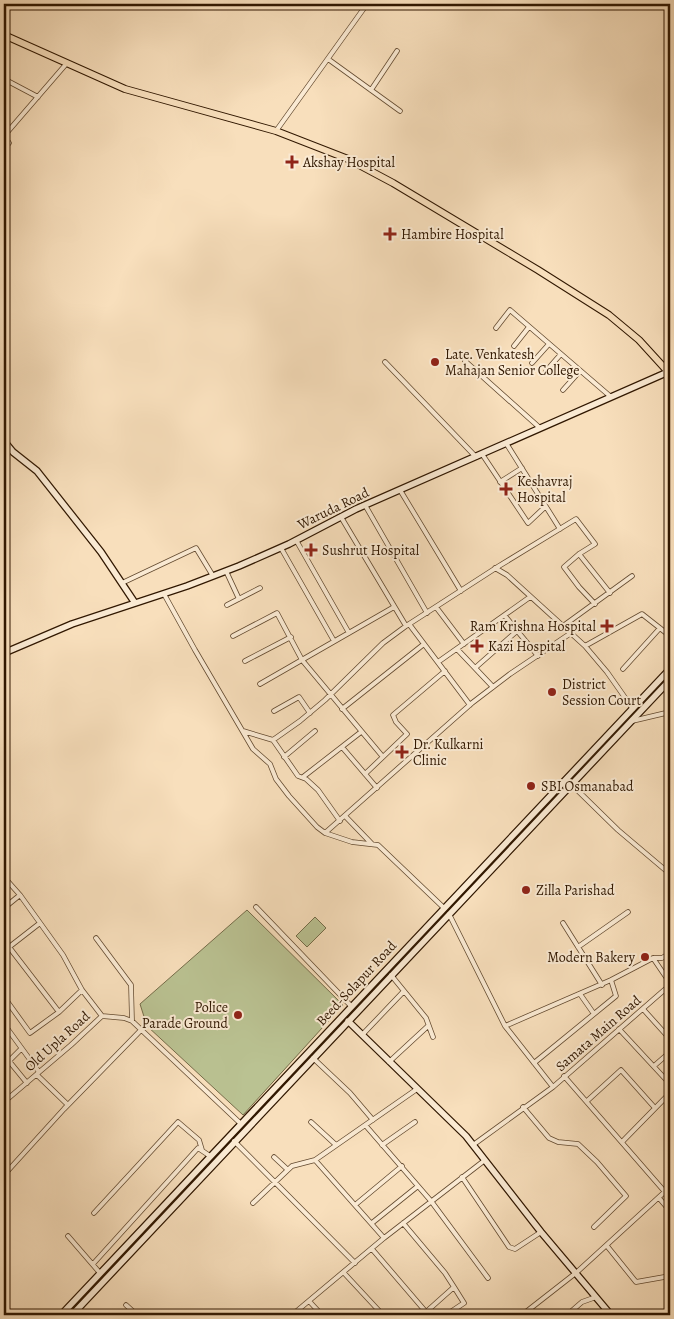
<svg xmlns="http://www.w3.org/2000/svg" width="674" height="1319" font-family="Alegreya,serif">
	<style>
		.garden { fill: #bac292; stroke: #756c49 }
		.lines { fill: none; stroke-linecap: round; stroke-linejoin: round }
		.street-casing { stroke: #62492f; stroke-width: 5.5 }
		.secondary-casing { stroke: #301700; stroke-width: 8 }
		.primary-casing { stroke: #301700; stroke-width: 8 }
		.street { stroke: #faead3; stroke-width: 4 }
		.secondary { stroke: #faead3; stroke-width: 5.5 }
		.primary { stroke: #f8dfbc; stroke-width: 6 }
		.poi-dot { fill: #8f2418; stroke: #faead3; stroke-width: 2 }
		.labels { text-anchor: middle; stroke-width: 4; stroke-linejoin: round; paint-order: stroke }
		.poi-label { font-size: 14px; fill: #301700; stroke: #faead3; text-anchor: start }
		.street-label { font-size: 14px; fill: #301700; stroke: #faead3 }
	</style>
	<rect width="100%" height="100%" fill="#f8dfbc"/>
	<filter id="stains"><feTurbulence type="fractalNoise" baseFrequency=".004" numOctaves="4"/><feColorMatrix values="0 0 0 0 .2 0 0 0 0 .09 0 0 0 0 .02 0 0 0 .5 -.17"/></filter>
	<radialGradient id="worn" r=".72"><stop offset=".6" stop-color="#630" stop-opacity="0"/><stop offset="1" stop-color="#630" stop-opacity=".3"/></radialGradient>
	<path class="garden" d="M 247,910 L 343,1005 L 243,1115 L 147,1026 L 140,1004 Z
		M 315,917 L 326,928 L 307,947 L 296,936 Z"/>
	<g class="lines">
		<g class="street-casing">
			<path id="street" d="M 4,47 L 9,38
				M 328,59 L 400,111
				M 4,79 L 38,97
				M 371,90 L 397,51
				M 276,131 L 367,4
				M 4,148 L 9,143 L 4,136 L 67,63
				M 496,328 L 510,310 L 611,397
				M 514,346 L 529,327
				M 465,361 L 540,428
				M 385,362 L 476,457
				M 532,363 L 549,344
				M 663,366 L 670,362
				M 546,371 L 561,354
				M 563,390 L 580,371
				M 506,443 L 560,529
				M 482,454 L 528,523 L 545,507
				M 500,482 L 522,468
				M 400,490 L 461,591
				M 365,505 L 427,613
				M 341,517 L 406,626
				M 296,540 L 349,633
				M 281,548 L 334,641
				M 579,554 L 610,593
				M 495,568 L 507,575 L 585,646 L 607,672 L 633,709
				M 226,571 L 239,599
				M 122,583 L 196,548 L 213,576
				M 164,594 L 195,650 L 253,749 L 270,764 L 276,779 L 289,796 L 317,827 L 325,833 L 352,842 L 378,845 L 444,908
				M 227,605 L 260,588
				M 436,607 L 464,644
				M 505,616 L 538,656
				M 409,624 L 470,705
				M 563,626 L 632,576
				M 233,636 L 277,613 L 302,660 L 383,757
				M 585,646 L 642,614 L 670,636
				M 457,649 L 493,687
				M 245,661 L 291,637
				M 438,662 L 530,597
				M 475,668 L 517,631
				M 623,669 L 660,628
				M 260,684 L 394,607
				M 342,709 L 424,644
				M 274,711 L 299,697 L 310,713
				M 632,721 L 670,712
				M 243,731 L 273,740 L 298,776 L 306,779 L 318,790 L 340,821
				M 273,740 L 300,721 L 325,700 L 383,643 L 406,626 L 499,566 L 576,519 L 595,544 L 579,554 L 564,567 L 579,587 L 595,604
				M 342,747 L 377,788
				M 284,757 L 315,731
				M 365,774 L 407,734 L 396,722 L 393,715 L 445,671
				M 303,777 L 361,732
				M 572,785 L 618,830 L 670,874
				M 346,817 L 372,844
				M 325,833 L 472,703 L 510,674 L 571,633
				M 4,877 L 20,895 L 63,955 L 82,990 L 102,1016 L 124,1018 L 132,1021 L 240,1123
				M 256,907 L 351,1006
				M 4,908 L 20,895
				M 449,914 L 505,1026 L 553,1087 L 670,985
				M 563,923 L 602,985
				M 96,938 L 131,985 L 132,1021
				M 9,947 L 59,1012
				M 578,947 L 628,912
				M 4,951 L 40,923
				M 653,958 L 670,983
				M 391,975 L 426,1018 L 433,1037
				M 580,994 L 594,1014
				M 4,997 L 30,1033 L 59,1012 L 82,990
				M 643,1009 L 670,1039
				M 4,1024 L 39,1072
				M 505,1026 L 611,980 L 653,958 L 662,958 L 670,953
				M 619,1029 L 670,1084
				M 362,1035 L 404,991
				M 313,1058 L 350,1093 L 373,1120
				M 9,1061 L 21,1049
				M 389,1062 L 428,1026
				M 534,1063 L 616,996 L 611,980
				M 4,1065 L 9,1061 L 27,1083
				M 654,1066 L 670,1052
				M 37,1075 L 68,1105
				M 564,1076 L 665,1192
				M 587,1101 L 621,1070 L 655,1108
				M 4,1102 L 71,1045 L 102,1016
				M 523,1107 L 549,1138 L 558,1142 L 578,1144 L 597,1162 L 626,1196 L 594,1227
				M 311,1122 L 336,1145
				M 366,1126 L 431,1201 L 488,1278
				M 234,1141 L 355,1263
				M 622,1142 L 670,1093
				M 382,1145 L 415,1122
				M 473,1145 L 553,1087
				M 274,1157 L 288,1170
				M 315,1160 L 384,1238
				M 4,1175 L 64,1109 L 141,1030
				M 462,1177 L 509,1247 L 515,1249 L 541,1232
				M 659,1198 L 670,1211
				M 253,1203 L 292,1166 L 315,1160 L 417,1089
				M 355,1205 L 402,1166
				M 94,1213 L 178,1122 L 199,1140 L 202,1150
				M 372,1223 L 418,1186
				M 68,1236 L 100,1273
				M 607,1246 L 636,1282 L 670,1276
				M 372,1249 L 426,1312 L 454,1287 L 445,1273 L 403,1223
				M 93,1264 L 198,1148 L 210,1156
				M 344,1273 L 383,1315
				M 309,1301 L 322,1315
				M 126,1305 L 137,1315
				M 292,1315 L 384,1238 L 485,1160
				M 446,1315 L 464,1303 L 454,1287
				M 522,1315 L 577,1272 L 670,1187
				M 567,1315 L 582,1302 L 596,1297"/>
		</g>
		<g class="secondary-casing">
			<path id="secondary" d="M 4,441 L 13,452 L 37,471 L 101,552 L 135,603
				M 4,653 L 72,624 L 187,586 L 239,566 L 289,544 L 356,509 L 668,372
				M 348,1021 L 466,1136 L 541,1232 L 611,1315
				M 61,1315 L 670,669
				M 72,1315 L 670,680"/>
		</g>
		<g class="primary-casing">
			<path id="primary" d="M 4,35 L 125,89 L 276,131 L 348,159 L 393,183 L 538,270 L 609,315 L 639,340 L 670,374"/>
		</g>
		<use href="#street" class="street"/>
		<use href="#secondary" class="secondary"/>
		<use href="#primary" class="primary"/>
	</g>
	<g class="poi-dot">
		<path d="M289.5 154.5h5v5h5v5h-5v5h-5v-5h-5v-5h5z"/>
		<path d="M387.5 226.5h5v5h5v5h-5v5h-5v-5h-5v-5h5z"/>
		<circle cx="435" cy="362" r="5"/>
		<path d="M503.5 481.5h5v5h5v5h-5v5h-5v-5h-5v-5h5z"/>
		<path d="M308.5 542.5h5v5h5v5h-5v5h-5v-5h-5v-5h5z"/>
		<path d="M604.5 618.5h5v5h5v5h-5v5h-5v-5h-5v-5h5z"/>
		<path d="M474.5 638.5h5v5h5v5h-5v5h-5v-5h-5v-5h5z"/>
		<circle cx="552" cy="692" r="5"/>
		<path d="M399.5 744.5h5v5h5v5h-5v5h-5v-5h-5v-5h5z"/>
		<circle cx="531" cy="786" r="5"/>
		<circle cx="526" cy="890" r="5"/>
		<circle cx="645" cy="957" r="5"/>
		<circle cx="238" cy="1015" r="5"/>
	</g>
	<g class="labels">
		<g class="poi-label">
			<text x="303" y="167">Akshay Hospital</text>
			<text x="401" y="239">Hambire Hospital</text>
			<text x="445" y="359">Late. Venkatesh<tspan x="445" dy="16">Mahajan Senior College</tspan></text>
			<text x="517" y="486">Keshavraj<tspan x="517" dy="16">Hospital</tspan></text>
			<text x="322" y="555">Sushrut Hospital</text>
			<text x="596" y="631" text-anchor="end">Ram Krishna Hospital</text>
			<text x="488" y="651">Kazi Hospital</text>
			<text x="562" y="689">District<tspan x="562" dy="16">Session Court</tspan></text>
			<text x="413" y="749">Dr. Kulkarni<tspan x="413" dy="16">Clinic</tspan></text>
			<text x="541" y="791">SBI Osmanabad</text>
			<text x="536" y="895">Zilla Parishad</text>
			<text x="635" y="962" text-anchor="end">Modern Bakery</text>
			<text x="228" y="1012" text-anchor="end">Police<tspan x="228" dy="16">Parade Ground</tspan></text>
		</g>
		<g class="street-label">
			<text transform="translate(333 508) rotate(-26)" y="5">Waruda Road</text>
			<text transform="translate(356 983) rotate(-47)" y="5">Beed-Solapur Road</text>
			<text transform="translate(598 1033) rotate(-41)" y="5">Samata Main Road</text>
			<text transform="translate(57 1041) rotate(-42)" y="5">Old Upla Road</text>
		</g>
	</g>
	<rect width="674" height="1319" fill="none" stroke="#f8dfbc" stroke-width="20"/>
	<rect x="5" y="5" width="664" height="1309" fill="none" stroke="#301700" stroke-width="2.5"/>
	<rect x="10" y="10" width="654" height="1299" fill="none" stroke="#301700"/>
	<rect width="100%" height="100%" filter="url(#stains)"/>
	<rect width="100%" height="100%" fill="url(#worn)"/>
</svg>
